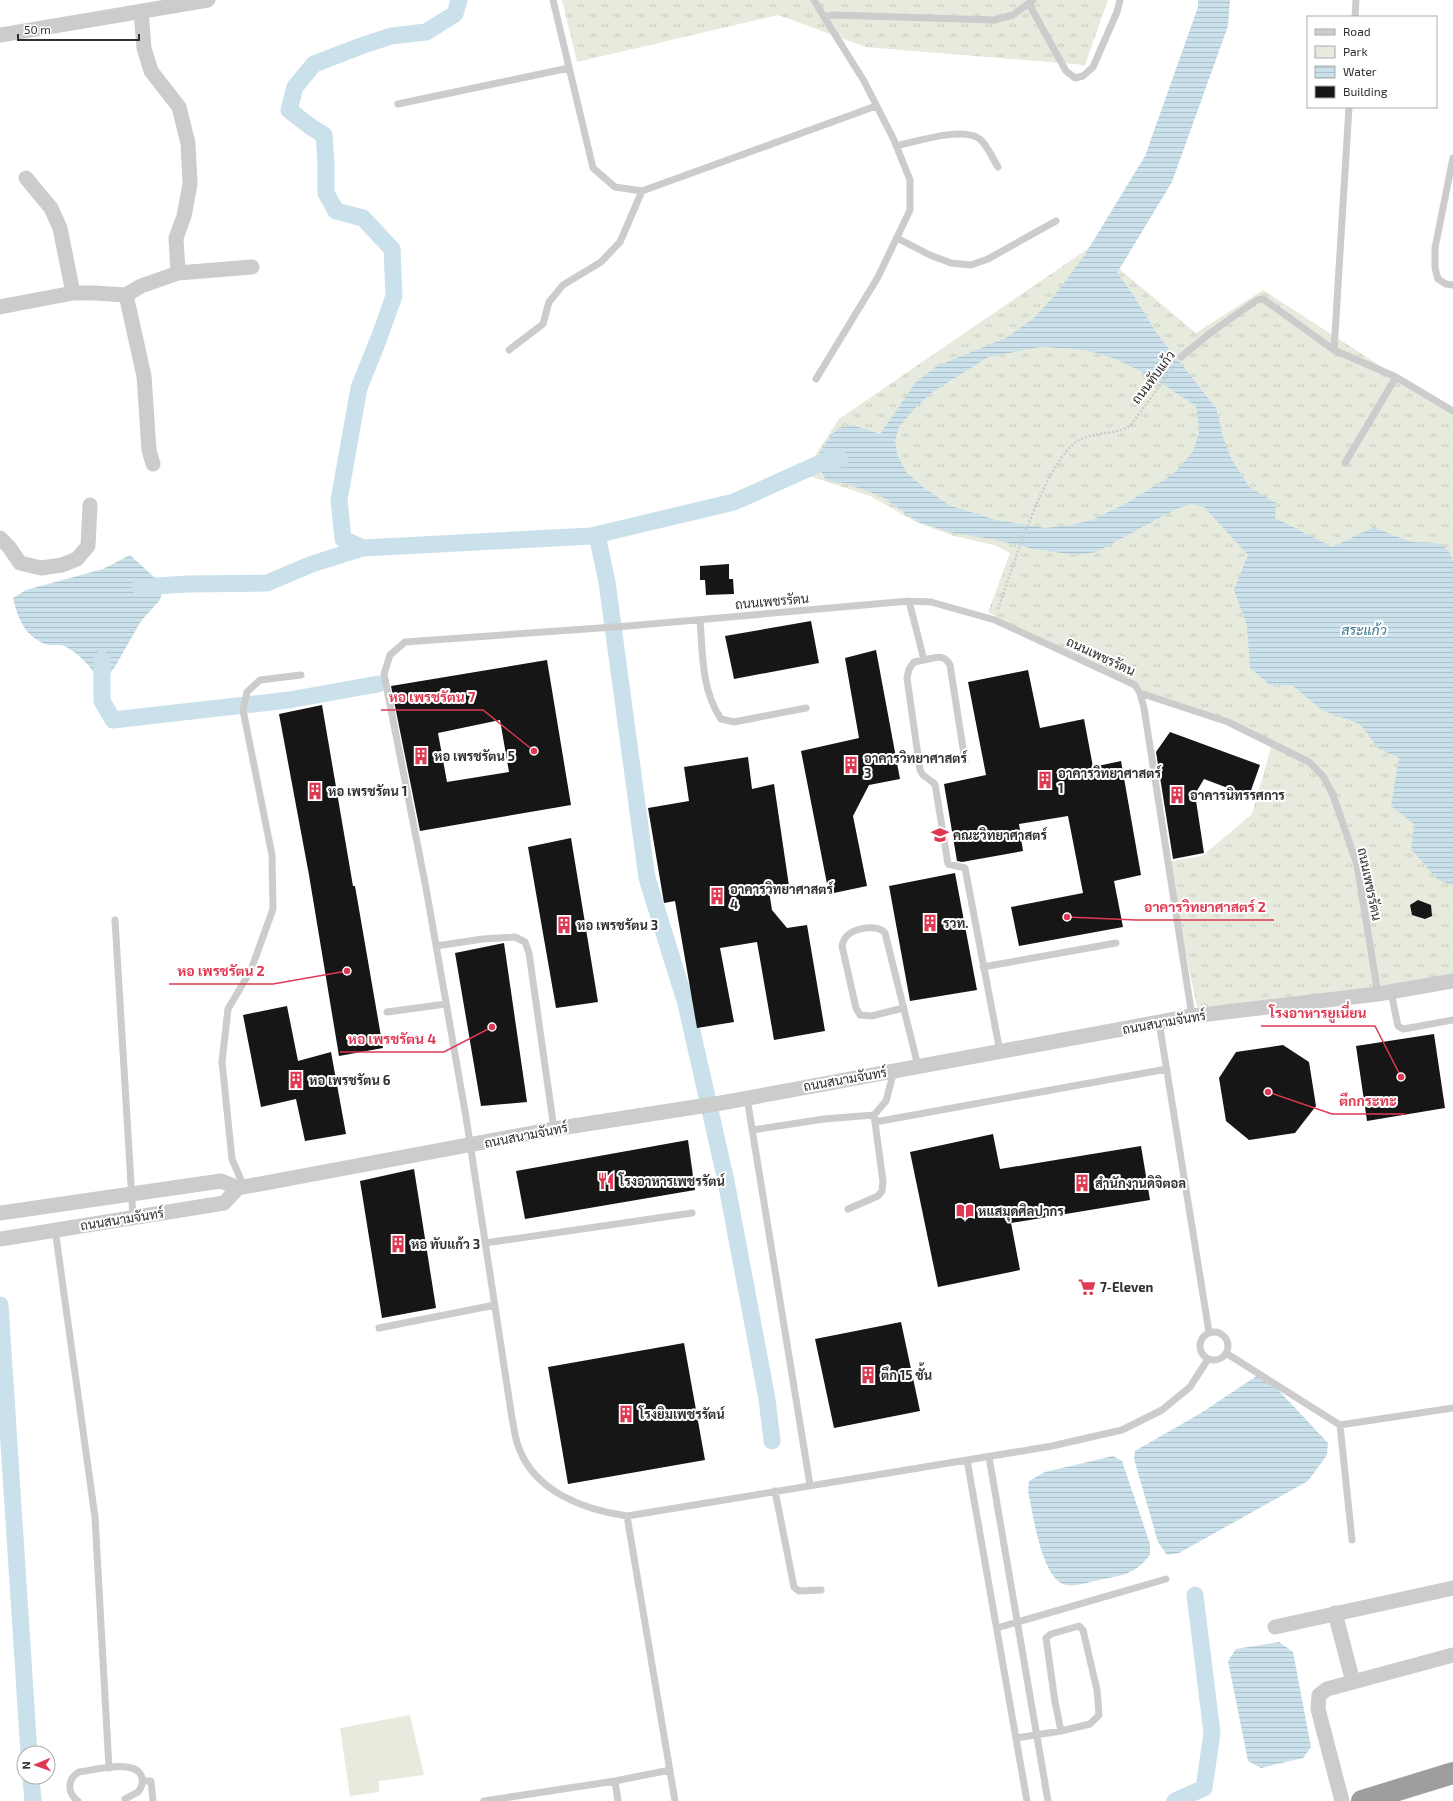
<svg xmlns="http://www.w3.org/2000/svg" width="1453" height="1801" font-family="'Exo 2',Sarabun,sans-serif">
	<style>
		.grass { fill: #e6ebdd }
		.park { fill: url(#park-tufts) }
		.water { fill: url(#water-rules); fill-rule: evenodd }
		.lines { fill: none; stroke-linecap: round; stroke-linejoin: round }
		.canal { stroke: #cae1eb; stroke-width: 17 }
		.building { fill: #161616; fill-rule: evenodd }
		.path { stroke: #ccc; stroke-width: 2.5; stroke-dasharray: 2 2; stroke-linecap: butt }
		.service { stroke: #ccc; stroke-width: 7 }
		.minor { stroke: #ccc; stroke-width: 15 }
		.trunk { stroke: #9e9e9e; stroke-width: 22 }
		.labels { text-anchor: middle; stroke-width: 4; stroke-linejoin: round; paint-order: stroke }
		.street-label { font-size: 13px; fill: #2f2f2f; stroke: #fff }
		.poi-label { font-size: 13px; font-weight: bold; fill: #2f2f2f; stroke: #fff; text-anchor: start }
		.water-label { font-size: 14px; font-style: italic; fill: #3f768e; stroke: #fff }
		.leader { fill: none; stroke: #df3852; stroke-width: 1.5 }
		.callout-dot { fill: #df3852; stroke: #fff; stroke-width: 1.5 }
		.callout-label { font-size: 14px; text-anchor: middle; font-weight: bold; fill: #df3852; stroke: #fff; stroke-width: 4; stroke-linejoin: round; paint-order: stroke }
	</style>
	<defs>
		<pattern id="park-tufts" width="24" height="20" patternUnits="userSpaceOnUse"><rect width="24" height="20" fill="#e6ebdd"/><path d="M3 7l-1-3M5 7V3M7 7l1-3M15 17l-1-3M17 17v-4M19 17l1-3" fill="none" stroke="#c6cabe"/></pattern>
		<pattern id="water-rules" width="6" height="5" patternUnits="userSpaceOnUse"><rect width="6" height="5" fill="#cae1eb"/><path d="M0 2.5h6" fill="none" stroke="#aec1ca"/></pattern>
	</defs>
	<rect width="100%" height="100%" fill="#fff"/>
	<path class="grass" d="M 410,1715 L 424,1775 L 379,1781 L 379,1792 L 350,1796 L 340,1728 Z"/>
	<path class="park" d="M 562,0 L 1108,0 L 1085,65 L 866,47 L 778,15 L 577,62 Z
		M 1092,246 L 1196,333 L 1263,290 L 1453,413 L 1453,981 L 1378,994 L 1197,1007 L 1167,862 L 1202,856 L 1252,814 L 1272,744 L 1147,692 L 988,612 L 1010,553 L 994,545 L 954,536 L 916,522 L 870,496 L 803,474 L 839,419 Z"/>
	<path class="water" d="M 1198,0 L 1230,0 L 1228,26 L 1172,182 L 1117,273 L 1132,293 L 1157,334 L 1216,408 L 1224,440 L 1231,458 L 1249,487 L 1276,503 L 1275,518 L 1332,547 L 1374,527 C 1386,532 1397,537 1409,541 C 1427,546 1444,535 1453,560 L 1453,885 L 1438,880 L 1411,849 L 1414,824 L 1391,806 L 1399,758 L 1378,748 L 1360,724 L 1322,710 L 1292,685 L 1270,685 L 1250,668 L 1247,626 L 1234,590 L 1248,555 L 1204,507 L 1191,504 L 1176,509 L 1096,552 L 1076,555 L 1034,549 L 996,540 L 949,532 L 918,522 L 881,496 L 844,483 L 826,481 L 816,460 L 826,442 L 838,428 L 852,425 L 880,434 L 916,382 L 937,366 L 1006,338 L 1035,317 L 1054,296 L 1084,256 L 1145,156 L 1198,7 ZM 1040,347 C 1061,348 1084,348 1104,355 C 1137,366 1167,387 1196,406 L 1199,432 L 1193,452 L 1172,475 L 1127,503 L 1092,520 L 1066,526 L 1045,528 L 996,520 L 951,506 L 924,488 L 906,472 L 897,454 L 895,440 L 899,427 L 914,409 L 931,393 L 988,357 Z
		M 130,555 L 164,586 L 160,600 L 141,621 L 116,665 L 103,684 C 91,669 83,656 66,647 C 60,643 51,647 45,644 C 25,636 18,619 13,598 L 26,590 L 103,569 Z
		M 1258,1375 L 1268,1379 L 1328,1443 L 1327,1455 L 1308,1481 L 1179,1553 L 1167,1555 L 1158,1542 L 1134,1459 L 1135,1451 L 1201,1413 Z
		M 1113,1456 L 1122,1461 L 1150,1544 L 1150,1555 C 1134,1575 1123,1575 1099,1580 C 1089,1582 1076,1587 1066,1585 C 1041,1580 1033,1512 1028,1491 L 1029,1481 L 1045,1472 Z
		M 1279,1642 L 1293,1652 L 1311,1747 L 1303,1758 L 1261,1768 L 1248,1761 L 1228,1661 L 1236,1649 Z"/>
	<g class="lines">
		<path class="canal" d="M 459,0 L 455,14 L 426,32 L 391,36 L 361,46 L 314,64 L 295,87 L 289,110 L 311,127 L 324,135 L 326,163 L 326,193 L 336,211 L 363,218 L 392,249 L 394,296 L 379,338 L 359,388 L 339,500 L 343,539 L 363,548 L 591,536 L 734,502 L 827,460 L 840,459
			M 597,535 L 607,582 L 647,878 L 686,1004 L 726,1181 L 767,1399 L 772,1441
			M 140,587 L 187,584 L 267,583 L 312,564 L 363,548
			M 102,660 L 102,701 L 113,720 L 289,700 L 378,684
			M 0,1305 L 29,1753
			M 31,1777 L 33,1801
			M 1175,1801 L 1204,1788 L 1212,1733 L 1195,1595"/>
	</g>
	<path class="building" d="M 729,564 L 729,579 L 733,579 L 734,594 L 706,595 L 705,580 L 700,580 L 700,566 Z
		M 811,621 L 819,663 L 734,679 L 725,636 Z
		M 876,650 L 900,779 L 869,785 L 853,816 L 867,886 L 829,894 L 801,751 L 859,738 L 845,658 Z
		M 547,660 L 571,805 L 420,831 L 391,686 ZM 500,720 L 509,772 L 447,782 L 438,733 Z
		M 1028,670 L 1040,728 L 1084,719 L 1093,767 L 1121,761 L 1141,875 L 1114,881 L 1123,927 L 1019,946 L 1011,907 L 1083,893 L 1068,816 L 1019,824 L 1023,851 L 962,862 L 957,861 L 944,784 L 986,775 L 968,682 Z
		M 322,705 L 353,886 L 355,886 L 383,1048 L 339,1056 L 309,875 L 279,714 Z
		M 1170,732 L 1260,765 L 1249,796 L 1204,779 L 1195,794 L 1204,853 L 1173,859 L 1156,752 Z
		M 748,757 L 752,789 L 774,784 L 789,886 L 769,891 L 772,910 L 787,928 L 807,925 L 825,1031 L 774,1040 L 757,942 L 720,948 L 734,1022 L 697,1028 L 675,901 L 664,903 L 648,808 L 689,801 L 684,767 Z
		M 571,838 L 598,1002 L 556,1008 L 528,847 Z
		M 955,873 L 977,990 L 910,1001 L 889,886 Z
		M 1418,900 L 1431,905 L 1432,916 L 1425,919 L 1412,915 L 1410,905 Z
		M 504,943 L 527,1102 L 481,1106 L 455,953 Z
		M 287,1006 L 298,1061 L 331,1052 L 346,1134 L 305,1141 L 296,1099 L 261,1107 L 243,1015 Z
		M 1434,1034 L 1445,1108 L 1367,1121 L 1356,1046 Z
		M 1283,1045 L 1309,1062 L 1316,1106 L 1295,1133 L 1249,1140 L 1226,1121 L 1219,1078 L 1236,1052 Z
		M 993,1134 L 1000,1169 L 1141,1146 L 1150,1200 L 1011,1223 L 1020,1270 L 938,1287 L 910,1152 Z
		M 688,1140 L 695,1190 L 525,1219 L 516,1171 Z
		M 414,1169 L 436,1308 L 382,1318 L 360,1181 Z
		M 901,1322 L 920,1411 L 834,1428 L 815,1339 Z
		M 684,1343 L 705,1460 L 568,1484 L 548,1367 Z"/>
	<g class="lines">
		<path class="path" d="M 998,609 C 1012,570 1045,460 1079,440 C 1095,431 1115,436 1131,425 L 1175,365"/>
		<path class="service" d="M 553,0 L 593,168 L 615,187 L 642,191 L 876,106
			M 814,0 L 824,17 L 833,15 L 994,20 L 1013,15 L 1033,0
			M 1029,4 L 1066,71 L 1075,78 L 1083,76 L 1093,67 L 1117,12 L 1120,0
			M 1355,17 L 1356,0
			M 398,104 L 569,68
			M 896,146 C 915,142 966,125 981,140 C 988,147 993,159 998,167
			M 1453,158 L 1435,248 L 1435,268 L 1438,279 L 1446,284 L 1453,285
			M 897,238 L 930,255 L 951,263 L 971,265 L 988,259 L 1056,221
			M 509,350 L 543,324 L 549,302 L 563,285 L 601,262 L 620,242 L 642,191
			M 1334,350 L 1349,107
			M 1181,357 L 1210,333 L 1257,300 L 1263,299 L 1334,350 L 1396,377 L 1453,411
			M 816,379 L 878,277 L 910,210 L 910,180 L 894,140 L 864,81 L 824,17
			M 1345,463 L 1396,377
			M 909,601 L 924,660 L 914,662 L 909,669 L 907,678 L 920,770 L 923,775 L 935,784 L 948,864 L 965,868 L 1000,1052
			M 700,620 C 703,655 701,689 721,719 L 734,722 L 806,708
			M 924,660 C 935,658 944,653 950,665 L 965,761
			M 1140,693 L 1144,708 L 1192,1016
			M 115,920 L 133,1217
			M 436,946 L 483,939 L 515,937 L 525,942 L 529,953 L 554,1129
			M 983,967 L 1116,943
			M 1391,992 L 1398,1026 L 1403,1029 L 1409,1028 L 1453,1020
			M 903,1008 L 872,1016 L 860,1015 L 856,1008 L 842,946 C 843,941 845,937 849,934 C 857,928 878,924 885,933 L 918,1066
			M 387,1012 L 446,1004
			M 1159,1022 L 1209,1332
			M 747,1098 L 810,1485
			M 874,1115 L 886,1101 L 894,1071
			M 875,1122 L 1167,1069
			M 752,1130 L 824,1119 L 874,1115 L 883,1181 L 882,1191 L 878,1196 L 848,1209
			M 244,1187 L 232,1159 L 222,1062 L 228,1009 L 251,970 L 273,909 L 272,855 L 243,710 L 247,692 L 260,680 L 301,675
			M 55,1229 L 95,1517 L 109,1768
			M 485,1243 L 692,1213
			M 379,1328 L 495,1305
			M1200 1346a14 14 0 1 1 28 0a14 14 0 1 1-28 0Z
			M 1226,1353 L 1340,1425
			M 1208,1359 L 1190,1387 L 1162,1410 L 1122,1430 L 1052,1446 L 627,1516 C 585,1510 535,1492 519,1448 C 515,1439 514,1427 512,1418 L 466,1117 L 426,888 L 384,674 L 390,655 L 405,642 L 628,626 L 909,601 L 931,602 L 995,620 L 1135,685 L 1140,693 L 1228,722 L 1309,762 L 1323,776 L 1333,795 L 1357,865 L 1378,994
			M 989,1457 L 1048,1801
			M 967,1460 L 1027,1801
			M 775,1491 L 794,1587 L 799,1591 L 821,1590
			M 627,1516 L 675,1801
			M 1352,1540 L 1340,1425 L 1453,1408
			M 997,1628 L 1166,1579
			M 1016,1738 L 1061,1731 L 1090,1724 L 1099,1715 L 1097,1690 L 1083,1630 L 1079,1626 L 1051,1634 L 1046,1638 L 1055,1702 L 1061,1731
			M 142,1781 L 151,1781 L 153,1801
			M 615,1781 L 618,1801
			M 78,1801 C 67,1793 67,1779 79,1772 C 95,1770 133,1759 141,1775 C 144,1781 142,1787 138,1792 L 125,1799
			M 484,1801 L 615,1781 L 670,1770"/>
		<path class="minor" d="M 141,11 L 144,48 L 151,71 L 179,107 L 188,143 L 190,184 L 184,216 L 176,238 L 178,273
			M 0,35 L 208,0
			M 26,178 L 51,208 L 60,228 L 73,293
			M 126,295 L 144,376 L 149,450 L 153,464
			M 0,307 L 73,293 L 94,293 L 126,295 L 141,286 L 178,273 L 252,267
			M 0,538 L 9,547 L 20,563 L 41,568 L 62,565 L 77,559 L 88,546 L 90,505
			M 238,1188 L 554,1129 L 721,1103 L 1192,1016 L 1378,994 L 1453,981
			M 0,1213 L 221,1181 L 238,1188 L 224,1203 L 0,1239
			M 1335,1613 L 1353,1682
			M 1275,1627 L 1453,1588
			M 1342,1801 L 1318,1709 L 1319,1695 L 1327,1689 L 1453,1655"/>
		<path class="trunk" d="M 1362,1801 L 1453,1773"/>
	</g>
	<defs>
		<g id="building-bare" transform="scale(1.38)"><path d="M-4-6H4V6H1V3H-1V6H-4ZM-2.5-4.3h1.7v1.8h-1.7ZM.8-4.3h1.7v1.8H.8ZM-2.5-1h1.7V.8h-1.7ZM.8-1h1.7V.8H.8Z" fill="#df3852" stroke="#fff" stroke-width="2.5" paint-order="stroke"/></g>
		<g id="university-bare" transform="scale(1.38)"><path d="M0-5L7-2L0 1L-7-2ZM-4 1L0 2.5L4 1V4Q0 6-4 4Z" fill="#df3852" stroke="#fff" stroke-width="2.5" paint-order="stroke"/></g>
		<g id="restaurant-bare" transform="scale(1.38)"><path d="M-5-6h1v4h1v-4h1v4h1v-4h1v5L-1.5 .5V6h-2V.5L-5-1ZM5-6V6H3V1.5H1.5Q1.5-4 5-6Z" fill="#df3852" stroke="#fff" stroke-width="2.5" paint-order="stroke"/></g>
		<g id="library-bare" transform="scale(1.38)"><path d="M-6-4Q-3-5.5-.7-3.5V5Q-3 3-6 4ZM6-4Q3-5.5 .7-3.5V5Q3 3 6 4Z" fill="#df3852" stroke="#fff" stroke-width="2.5" paint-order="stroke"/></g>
		<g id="supermarket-bare" transform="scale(1.38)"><path d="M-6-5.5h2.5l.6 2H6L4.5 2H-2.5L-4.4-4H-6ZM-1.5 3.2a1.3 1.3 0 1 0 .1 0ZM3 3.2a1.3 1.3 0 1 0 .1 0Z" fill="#df3852" stroke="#fff" stroke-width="2.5" paint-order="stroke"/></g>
	</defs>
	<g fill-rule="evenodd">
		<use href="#building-bare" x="421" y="756"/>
		<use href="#building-bare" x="851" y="765"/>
		<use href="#building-bare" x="1045" y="780"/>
		<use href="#building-bare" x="315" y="791"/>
		<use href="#building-bare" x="1177" y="795"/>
		<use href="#university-bare" x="940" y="835"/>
		<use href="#building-bare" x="717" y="896"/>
		<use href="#building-bare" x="930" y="923"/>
		<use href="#building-bare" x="564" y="925"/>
		<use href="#building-bare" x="296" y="1080"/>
		<use href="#restaurant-bare" x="606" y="1181"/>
		<use href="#building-bare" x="1082" y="1183"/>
		<use href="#library-bare" x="965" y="1211"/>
		<use href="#building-bare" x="398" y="1244"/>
		<use href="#supermarket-bare" x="1087" y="1287"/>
		<use href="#building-bare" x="868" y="1375"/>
		<use href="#building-bare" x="626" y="1414"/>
	</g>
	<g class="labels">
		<g class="street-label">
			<text transform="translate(1153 377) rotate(-53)" y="5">ถนนทับแก้ว</text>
			<text transform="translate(772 601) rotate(-5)" y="5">ถนนเพชรรัตน</text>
			<text transform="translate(1101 656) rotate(25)" y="5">ถนนเพชรรัตน</text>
			<text transform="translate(1370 884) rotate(78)" y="5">ถนนเพชรรัตน</text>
			<text transform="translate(1164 1022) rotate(-10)" y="5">ถนนสนามจันทร์</text>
			<text transform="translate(845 1079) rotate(-10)" y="5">ถนนสนามจันทร์</text>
			<text transform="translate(526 1135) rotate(-11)" y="5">ถนนสนามจันทร์</text>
			<text transform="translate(122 1219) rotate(-9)" y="5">ถนนสนามจันทร์</text>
		</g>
		<g class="poi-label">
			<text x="434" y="761">หอ เพรชรัตน 5</text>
			<text x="864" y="763">อาคารวิทยาศาสตร์<tspan x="864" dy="15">3</tspan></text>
			<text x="1058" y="778">อาคารวิทยาศาสตร์<tspan x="1058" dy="15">1</tspan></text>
			<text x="328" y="796">หอ เพรชรัตน 1</text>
			<text x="1190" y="800">อาคารนิทรรศการ</text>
			<text x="953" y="840">คณะวิทยาศาสตร์</text>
			<text x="730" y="894">อาคารวิทยาศาสตร์<tspan x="730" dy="15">4</tspan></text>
			<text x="943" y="928">รวท.</text>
			<text x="577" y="930">หอ เพรชรัตน 3</text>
			<text x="309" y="1085">หอ เพรชรัตน 6</text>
			<text x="619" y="1186">โรงอาหารเพชรรัตน์</text>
			<text x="1095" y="1188">สำนักงานดิจิตอล</text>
			<text x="978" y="1216">หแสมุดศิลปากร</text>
			<text x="411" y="1249">หอ ทับแก้ว 3</text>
			<text x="1100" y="1292">7-Eleven</text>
			<text x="881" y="1380">ตึก 15 ชั้น</text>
			<text x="639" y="1419">โรงยิมเพชรรัตน์</text>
		</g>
		<g class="water-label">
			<text x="1364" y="635">สระแก้ว</text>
		</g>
	</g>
	<path class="leader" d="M534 751L483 710H381M1067 917L1136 920H1274M347 971L273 984H169M1401 1077L1375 1026H1261M492 1027L444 1052H340M1268 1092L1332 1114H1405"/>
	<g class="callout-dot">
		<circle cx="534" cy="751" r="4"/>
		<circle cx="1067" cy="917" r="4"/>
		<circle cx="347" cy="971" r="4"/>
		<circle cx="1401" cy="1077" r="4"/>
		<circle cx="492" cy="1027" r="4"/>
		<circle cx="1268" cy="1092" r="4"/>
	</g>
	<g class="callout-label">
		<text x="432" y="702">หอ เพรชรัตน 7</text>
		<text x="1205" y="912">อาคารวิทยาศาสตร์ 2</text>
		<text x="221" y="976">หอ เพรชรัตน 2</text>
		<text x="1318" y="1018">โรงอาหารยูเนี่ยน</text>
		<text x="392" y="1044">หอ เพรชรัตน 4</text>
		<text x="1368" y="1106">ตึกกระทะ</text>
	</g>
	<rect x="1307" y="16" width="130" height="92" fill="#ffffff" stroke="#acacac"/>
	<rect x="1315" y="29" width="20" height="6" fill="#cccccc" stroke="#acacac"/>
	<text x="1343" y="36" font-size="12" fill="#2f2f2f">Road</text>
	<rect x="1315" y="46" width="20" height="12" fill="url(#park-tufts)" stroke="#acacac"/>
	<text x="1343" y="56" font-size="12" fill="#2f2f2f">Park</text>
	<rect x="1315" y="66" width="20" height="12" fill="url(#water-rules)" stroke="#acacac"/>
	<text x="1343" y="76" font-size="12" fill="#2f2f2f">Water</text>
	<rect x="1315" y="86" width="20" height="12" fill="#161616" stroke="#acacac"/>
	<text x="1343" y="96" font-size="12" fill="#2f2f2f">Building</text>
	<g transform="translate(36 1765) rotate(268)"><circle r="19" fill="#ffffff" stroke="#acacac"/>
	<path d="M0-3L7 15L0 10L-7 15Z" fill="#df3852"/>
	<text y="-6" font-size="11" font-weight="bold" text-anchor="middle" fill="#2f2f2f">N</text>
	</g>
	<path d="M18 34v6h121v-6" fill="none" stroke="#2f2f2f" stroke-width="2"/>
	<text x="24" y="34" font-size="12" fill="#2f2f2f" stroke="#ffffff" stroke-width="3" paint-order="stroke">50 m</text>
</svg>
